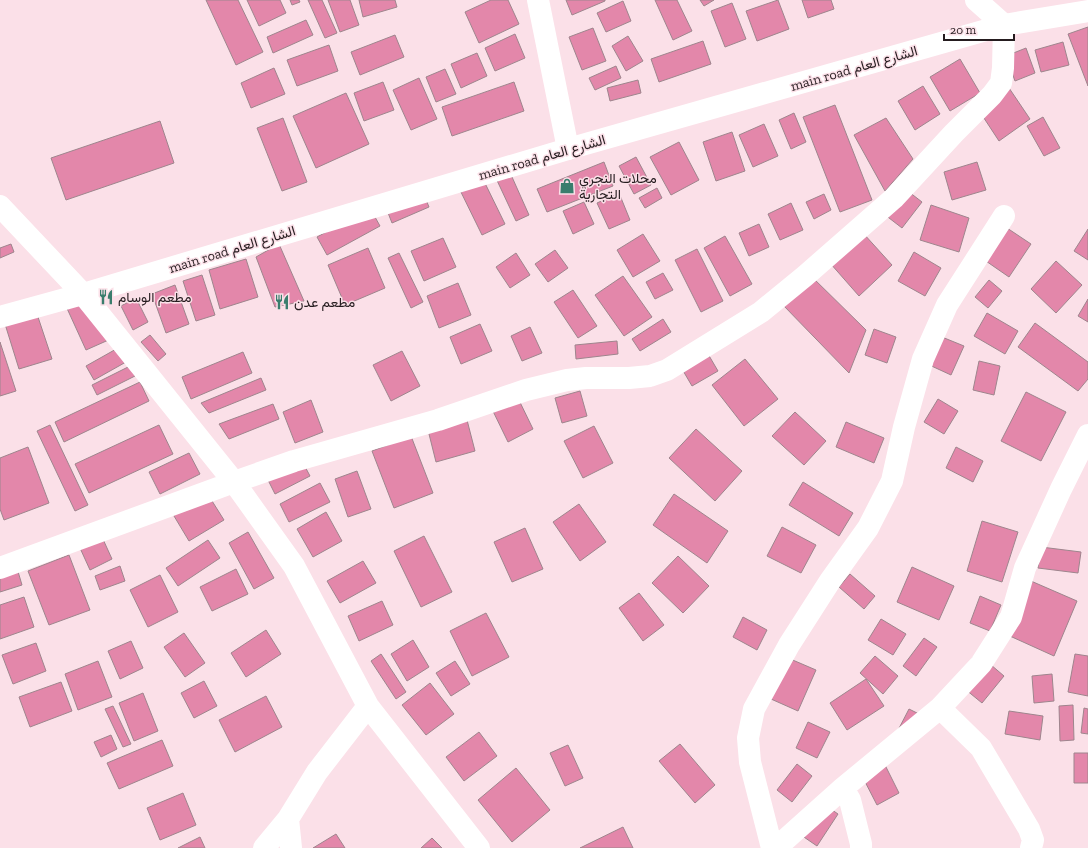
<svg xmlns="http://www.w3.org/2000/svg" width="1088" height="848" font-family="'Zilla Slab',Vazirmatn,serif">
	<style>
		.building { fill: #e387aa; stroke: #9e858d }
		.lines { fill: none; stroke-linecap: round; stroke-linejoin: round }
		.minor { stroke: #fff; stroke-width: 22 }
		.secondary { stroke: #fff; stroke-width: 22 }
		.primary { stroke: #fff; stroke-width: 22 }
		.labels { text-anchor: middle; stroke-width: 3; stroke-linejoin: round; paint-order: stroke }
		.street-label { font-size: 14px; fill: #251c1f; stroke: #fbe0e8 }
		.poi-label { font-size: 14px; fill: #251c1f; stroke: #fbe0e8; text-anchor: start }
	</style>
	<rect width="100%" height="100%" fill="#fbe0e8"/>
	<path class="building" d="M 206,0 L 238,0 L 263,52 L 236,65 Z
		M 247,0 L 280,0 L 286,13 L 259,26 Z
		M 290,0 L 299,0 L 300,2 L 292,5 Z
		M 308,0 L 322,0 L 337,33 L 325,38 Z
		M 328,0 L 350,0 L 359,25 L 340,32 Z
		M 359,0 L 395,0 L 397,7 L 363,17 Z
		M 491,0 L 508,0 L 519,24 L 479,43 L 465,12 Z
		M 566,0 L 605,0 L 605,1 L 572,15 Z
		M 655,0 L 677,0 L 692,31 L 673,40 Z
		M 700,0 L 714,0 L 704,6 Z
		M 778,0 L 789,29 L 757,41 L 746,11 Z
		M 802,0 L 831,0 L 834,9 L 808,18 Z
		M 623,1 L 631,21 L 606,32 L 597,13 Z
		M 732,3 L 746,39 L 725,47 L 711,11 Z
		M 306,20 L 313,35 L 273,53 L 267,37 Z
		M 1088,27 L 1088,86 L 1068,34 Z
		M 593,28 L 606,61 L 582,70 L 569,37 Z
		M 515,34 L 525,58 L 495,71 L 485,48 Z
		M 395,35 L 404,57 L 360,75 L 351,52 Z
		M 628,36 L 643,61 L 626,71 L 612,46 Z
		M 703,41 L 711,64 L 659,82 L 651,59 Z
		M 1063,42 L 1069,65 L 1041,72 L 1035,50 Z
		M 329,45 L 338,71 L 297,86 L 287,60 Z
		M 1026,48 L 1035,73 L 1015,81 L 1006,56 Z
		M 477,53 L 487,76 L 461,88 L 451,64 Z
		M 960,59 L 980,93 L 950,111 L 930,77 Z
		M 616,66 L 621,78 L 595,90 L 589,78 Z
		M 274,68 L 285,94 L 251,108 L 241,83 Z
		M 445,69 L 456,94 L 436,102 L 426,77 Z
		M 419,78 L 437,119 L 411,130 L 393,90 Z
		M 638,80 L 641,93 L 610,101 L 607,88 Z
		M 383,82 L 394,110 L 364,121 L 354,93 Z
		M 514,82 L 524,111 L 452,136 L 442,107 Z
		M 1007,85 L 1030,119 L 999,141 L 976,106 Z
		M 923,86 L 940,114 L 915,130 L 898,101 Z
		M 346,93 L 369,144 L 316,168 L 293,116 Z
		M 835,105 L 872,200 L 840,212 L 803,117 Z
		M 794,113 L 806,142 L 791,149 L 779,120 Z
		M 1043,117 L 1060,148 L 1044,156 L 1027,126 Z
		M 283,118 L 307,182 L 282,191 L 257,128 Z
		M 886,118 L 913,159 L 885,191 L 854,135 Z
		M 160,121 L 174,163 L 66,200 L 51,158 Z
		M 764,124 L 778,156 L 753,167 L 739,135 Z
		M 732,132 L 745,171 L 716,181 L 703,142 Z
		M 679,142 L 699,180 L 671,195 L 650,157 Z
		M 636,157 L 651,185 L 634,194 L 619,166 Z
		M 604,162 L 613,186 L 547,212 L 537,189 Z
		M 977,162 L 986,190 L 952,200 L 944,172 Z
		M 508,168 L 529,215 L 516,221 L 494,174 Z
		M 481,175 L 505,224 L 482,235 L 458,186 Z
		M 420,185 L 429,207 L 392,223 L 383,200 Z
		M 900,185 L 922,202 L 902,228 L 880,211 Z
		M 657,188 L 662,198 L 645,208 L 639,198 Z
		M 619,193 L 630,220 L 609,229 L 597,203 Z
		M 824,194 L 831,210 L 814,219 L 806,202 Z
		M 584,202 L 594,224 L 573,234 L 563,211 Z
		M 791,203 L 803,230 L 780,240 L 768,214 Z
		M 931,205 L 969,218 L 959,252 L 920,240 Z
		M 370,208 L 380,226 L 327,255 L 317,237 Z
		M 759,224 L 769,247 L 749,256 L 739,233 Z
		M 1004,226 L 1031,244 L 1009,277 L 983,259 Z
		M 1088,229 L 1088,260 L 1074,251 Z
		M 863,233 L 892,265 L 859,296 L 830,263 Z
		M 643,234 L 660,261 L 633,277 L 617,250 Z
		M 725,236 L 752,284 L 730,296 L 704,248 Z
		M 443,238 L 456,267 L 424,281 L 411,251 Z
		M 11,244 L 14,252 L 0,258 L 0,248 Z
		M 279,244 L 304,301 L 275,307 L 256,257 Z
		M 368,248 L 385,288 L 345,305 L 328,265 Z
		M 697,249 L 723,301 L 701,312 L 675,260 Z
		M 555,250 L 568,268 L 548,282 L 535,264 Z
		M 914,252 L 941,268 L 925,296 L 898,281 Z
		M 399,253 L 423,302 L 411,308 L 388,258 Z
		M 516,253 L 530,275 L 510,288 L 496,267 Z
		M 246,259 L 258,297 L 220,309 L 209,270 Z
		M 1056,261 L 1082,285 L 1056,313 L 1031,289 Z
		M 663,273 L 673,290 L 655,299 L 646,282 Z
		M 202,275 L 215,315 L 196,321 L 183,281 Z
		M 810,275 L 866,330 L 849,373 L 783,305 Z
		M 623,276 L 652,317 L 624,336 L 595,295 Z
		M 989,280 L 1002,291 L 988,308 L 975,297 Z
		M 458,283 L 471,315 L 439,328 L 427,296 Z
		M 175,285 L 189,324 L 166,333 L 152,294 Z
		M 573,290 L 597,326 L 578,338 L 554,302 Z
		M 91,292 L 113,338 L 86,350 L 65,304 Z
		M 136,298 L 148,322 L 133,330 L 121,306 Z
		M 1088,299 L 1088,322 L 1078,316 Z
		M 987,313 L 1018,331 L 1005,354 L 974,336 Z
		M 37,314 L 52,359 L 19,369 L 5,324 Z
		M 663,319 L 671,332 L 640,351 L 632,339 Z
		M 1035,323 L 1088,362 L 1088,379 L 1078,391 L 1018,347 Z
		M 480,324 L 492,351 L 461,364 L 450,337 Z
		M 530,327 L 542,353 L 522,361 L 511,336 Z
		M 874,329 L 896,337 L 887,363 L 865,355 Z
		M 150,335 L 166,354 L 158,361 L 141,342 Z
		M 937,335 L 964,346 L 951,375 L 925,363 Z
		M 617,341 L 618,354 L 576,359 L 575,345 Z
		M 0,342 L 16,391 L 0,396 Z
		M 701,342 L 718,371 L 692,386 L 675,357 Z
		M 118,348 L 126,362 L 94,380 L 86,366 Z
		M 402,351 L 420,386 L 391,401 L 373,365 Z
		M 243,352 L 252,373 L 191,399 L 182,377 Z
		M 745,359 L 778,399 L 744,426 L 712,385 Z
		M 979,361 L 1000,366 L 994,395 L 973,390 Z
		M 130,366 L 135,376 L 97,395 L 92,385 Z
		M 261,378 L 266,390 L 209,413 L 201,403 Z
		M 140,382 L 149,401 L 64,442 L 55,422 Z
		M 580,391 L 587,416 L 562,423 L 555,398 Z
		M 515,392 L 533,429 L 508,442 L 490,405 Z
		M 1026,392 L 1066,412 L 1041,461 L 1001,441 Z
		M 938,399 L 958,411 L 944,434 L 924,422 Z
		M 311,400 L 323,432 L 295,443 L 283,412 Z
		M 273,404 L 279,419 L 229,439 L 219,424 Z
		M 795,412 L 826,441 L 804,465 L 772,436 Z
		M 467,420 L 475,451 L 436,462 L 428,430 Z
		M 846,422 L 884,438 L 874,463 L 836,447 Z
		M 50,425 L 88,505 L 75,511 L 37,431 Z
		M 159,425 L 173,454 L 89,493 L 75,464 Z
		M 594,426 L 613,463 L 583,478 L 564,441 Z
		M 696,429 L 742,471 L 715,501 L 669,458 Z
		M 411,436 L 433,493 L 394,508 L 372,451 Z
		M 28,447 L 49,503 L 4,520 L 0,509 L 0,458 Z
		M 956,447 L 983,461 L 973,482 L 946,468 Z
		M 189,453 L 200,474 L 160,494 L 149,472 Z
		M 301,459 L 310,476 L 275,494 L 266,476 Z
		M 357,471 L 371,509 L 348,517 L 335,479 Z
		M 803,482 L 853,513 L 839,536 L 789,505 Z
		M 320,483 L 330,502 L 289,522 L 280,504 Z
		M 202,485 L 224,520 L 189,541 L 168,506 Z
		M 674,494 L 728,531 L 707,563 L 653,525 Z
		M 579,504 L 606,542 L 580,561 L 553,522 Z
		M 326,512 L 342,541 L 313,557 L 297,529 Z
		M 982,521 L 1018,532 L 1002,582 L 967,571 Z
		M 782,527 L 816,545 L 801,573 L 767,556 Z
		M 525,528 L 543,569 L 512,582 L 494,542 Z
		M 248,532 L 274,578 L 254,589 L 229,543 Z
		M 424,536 L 452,592 L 421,607 L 394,551 Z
		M 102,537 L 112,559 L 90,570 L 80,548 Z
		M 208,540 L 220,558 L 178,586 L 166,568 Z
		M 1041,547 L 1081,552 L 1078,573 L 1038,568 Z
		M 69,555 L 90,610 L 49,625 L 28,571 Z
		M 678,556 L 709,586 L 683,613 L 652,583 Z
		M 14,558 L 22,585 L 0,592 L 0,562 Z
		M 363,561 L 376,583 L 340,603 L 327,581 Z
		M 120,566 L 125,581 L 100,590 L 95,576 Z
		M 912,567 L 954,586 L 939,620 L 897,602 Z
		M 236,569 L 248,594 L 212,611 L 200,587 Z
		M 850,574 L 875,596 L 864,609 L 839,587 Z
		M 160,575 L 178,612 L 148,627 L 130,590 Z
		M 1024,578 L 1077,601 L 1054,656 L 1001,632 Z
		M 639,593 L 664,625 L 643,641 L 619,608 Z
		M 980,596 L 1001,605 L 990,631 L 970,623 Z
		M 24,597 L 34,627 L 0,639 L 0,605 Z
		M 382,601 L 393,625 L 359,641 L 348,616 Z
		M 486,613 L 509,657 L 472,676 L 450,631 Z
		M 743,617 L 767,630 L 757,650 L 733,637 Z
		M 881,619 L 906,634 L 893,655 L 868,640 Z
		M 266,630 L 281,654 L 246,677 L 231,653 Z
		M 184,633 L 205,663 L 185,677 L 164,647 Z
		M 924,638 L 937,647 L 916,676 L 903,666 Z
		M 413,640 L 429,667 L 407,681 L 391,654 Z
		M 131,641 L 143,668 L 120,679 L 108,651 Z
		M 36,643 L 46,671 L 13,684 L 2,655 Z
		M 977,653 L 1004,676 L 982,703 L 954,680 Z
		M 381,654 L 406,692 L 396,699 L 371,661 Z
		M 1075,654 L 1088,656 L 1088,696 L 1068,692 Z
		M 875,656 L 898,676 L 883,694 L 860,673 Z
		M 788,658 L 816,670 L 798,711 L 771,699 Z
		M 98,661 L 112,697 L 78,710 L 65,674 Z
		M 455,661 L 470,684 L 451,696 L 436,673 Z
		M 1052,674 L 1054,701 L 1034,703 L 1032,676 Z
		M 866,679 L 884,706 L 847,730 L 830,703 Z
		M 204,681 L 217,706 L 194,718 L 181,693 Z
		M 61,682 L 72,711 L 30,727 L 19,697 Z
		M 430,683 L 454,714 L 426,735 L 402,705 Z
		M 143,693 L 158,731 L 134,741 L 119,703 Z
		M 266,696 L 282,727 L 235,752 L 219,720 Z
		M 1073,705 L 1074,740 L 1060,741 L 1059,706 Z
		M 113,706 L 131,744 L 123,747 L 105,709 Z
		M 1084,708 L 1088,709 L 1088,734 L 1081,733 Z
		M 909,709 L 925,717 L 895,736 Z
		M 1009,711 L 1043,716 L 1040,740 L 1005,734 Z
		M 808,722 L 830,732 L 817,758 L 796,748 Z
		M 479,732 L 497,756 L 464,781 L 446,757 Z
		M 111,735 L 117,749 L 101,757 L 94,742 Z
		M 162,740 L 173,766 L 119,789 L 107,763 Z
		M 680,744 L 715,785 L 695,803 L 659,761 Z
		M 568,745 L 583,778 L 565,786 L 550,753 Z
		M 1074,753 L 1088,753 L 1088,783 L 1074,783 Z
		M 882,759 L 899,793 L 877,805 L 859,770 Z
		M 797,764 L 812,776 L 792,802 L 777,790 Z
		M 516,768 L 550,810 L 512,842 L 478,800 Z
		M 183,793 L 196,825 L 160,840 L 147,808 Z
		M 819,801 L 838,814 L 817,846 L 798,833 Z
		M 623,827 L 633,848 L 580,848 Z
		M 336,834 L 345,848 L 313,848 Z
		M 200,837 L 205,848 L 178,848 Z
		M 432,838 L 442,848 L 421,848 Z"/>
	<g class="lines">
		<path class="minor" d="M 0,206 L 83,294 L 234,482 L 294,566 L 368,706 L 479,848
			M 0,568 L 234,482 L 294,461 L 438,420 L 526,390 L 567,380 L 586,378 L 629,378 L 650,376 L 667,370 L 761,312 L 805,276 L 894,198 L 954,133 L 992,95 L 1001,83 L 1003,68 L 1004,25 L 976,0
			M 940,708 L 981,748 L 1029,829 L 1033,840 L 1031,848
			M 843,788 L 850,800 L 861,844 L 861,848
			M 288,819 L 291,848
			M 264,848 L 288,819 L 317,772 L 368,706
			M 772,848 L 750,762 L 748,738 L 754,709 L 789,645 L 830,581 L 868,528 L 892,481 L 904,427 L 923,359 L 947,305 L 1004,216
			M 776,848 L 843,788 L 940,708 L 981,664 L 1011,617 L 1025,568 L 1061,489 L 1088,435"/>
		<path class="secondary" d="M 0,317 L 83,294 L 568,149"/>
		<path class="primary" d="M 538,0 L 568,149 L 1004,25 L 1088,11"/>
	</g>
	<defs>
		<g id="shop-bare" transform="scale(1.2)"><path d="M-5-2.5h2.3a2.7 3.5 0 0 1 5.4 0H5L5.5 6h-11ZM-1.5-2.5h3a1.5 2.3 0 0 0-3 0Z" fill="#3a7d6d" stroke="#fbe0e8" stroke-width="2.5" paint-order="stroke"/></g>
		<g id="restaurant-bare" transform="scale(1.2)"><path d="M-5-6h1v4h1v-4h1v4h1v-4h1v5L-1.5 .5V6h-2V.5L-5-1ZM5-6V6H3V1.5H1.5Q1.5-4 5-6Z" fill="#3a7d6d" stroke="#fbe0e8" stroke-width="2.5" paint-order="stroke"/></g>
	</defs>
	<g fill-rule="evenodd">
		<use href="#shop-bare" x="567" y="186"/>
		<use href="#restaurant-bare" x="106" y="297"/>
		<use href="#restaurant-bare" x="282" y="302"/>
	</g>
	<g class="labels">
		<g class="street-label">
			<text transform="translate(854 68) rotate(-16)" y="5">main road الشارع العام</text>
			<text transform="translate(542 157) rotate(-16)" y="5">main road الشارع العام</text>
			<text transform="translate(232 249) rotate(-17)" y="5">main road الشارع العام</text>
		</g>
		<g class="poi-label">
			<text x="579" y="183">محلات النجري<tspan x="579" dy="16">التجارية</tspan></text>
			<text x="118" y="302">مطعم الوسام</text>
			<text x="294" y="307">مطعم عدن</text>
		</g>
	</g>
	<path d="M944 34v6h70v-6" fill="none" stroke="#251c1f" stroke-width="2"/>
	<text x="950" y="34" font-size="12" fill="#251c1f" stroke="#fbe0e8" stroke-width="3" paint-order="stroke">20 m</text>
</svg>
